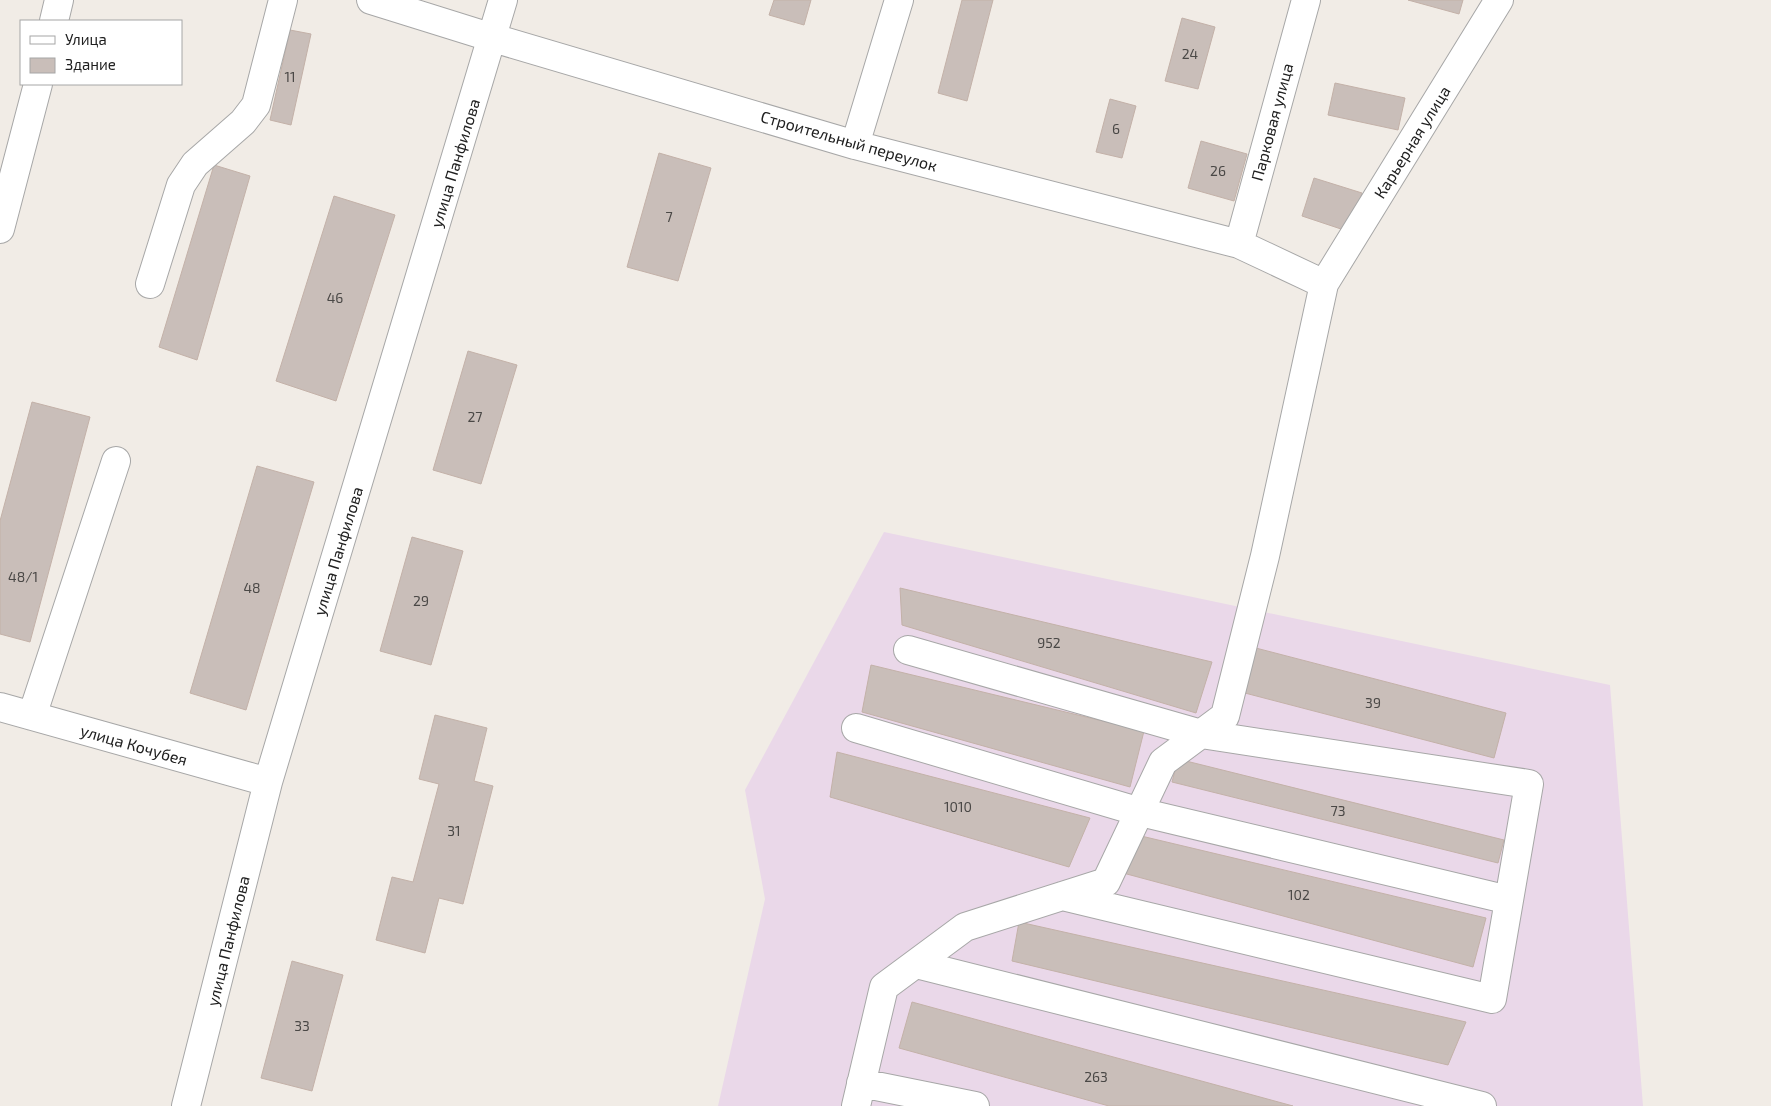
<svg xmlns="http://www.w3.org/2000/svg" width="1771" height="1106" font-family="'Exo 2',sans-serif">
	<style>
		.industrial { fill: #ead8e9 }
		.building { fill: #c9beb9; stroke: #c3b1a8 }
		.lines { fill: none; stroke-linecap: round; stroke-linejoin: round }
		.minor-casing { stroke: #a7a7a7; stroke-width: 30 }
		.minor { stroke: #fff; stroke-width: 28 }
		.labels { text-anchor: middle; stroke-width: 4; stroke-linejoin: round; paint-order: stroke }
		.number-label { font-size: 14px; fill: #4a4846 }
		.street-label { font-size: 16px; fill: #202020; stroke: #fff }
	</style>
	<rect width="100%" height="100%" fill="#f1ece6"/>
	<path class="industrial" d="M 884,532 L 1610,685 L 1643,1106 L 718,1106 L 765,899 L 745,790 Z"/>
	<path class="building" d="M 774,0 L 811,0 L 804,25 L 769,15 Z
		M 962,0 L 993,0 L 967,101 L 938,93 Z
		M 1408,0 L 1463,0 L 1459,14 Z
		M 1182,18 L 1215,27 L 1198,89 L 1165,81 Z
		M 290,30 L 311,34 L 291,125 L 270,120 Z
		M 1335,83 L 1405,98 L 1398,130 L 1328,115 Z
		M 1110,99 L 1136,106 L 1122,158 L 1096,152 Z
		M 1201,141 L 1247,154 L 1234,201 L 1188,188 Z
		M 659,153 L 711,168 L 678,281 L 627,267 Z
		M 214,165 L 250,176 L 197,360 L 159,347 Z
		M 1314,178 L 1362,193 L 1350,232 L 1302,216 Z
		M 334,196 L 395,215 L 336,401 L 276,381 Z
		M 468,351 L 517,365 L 481,484 L 433,470 Z
		M 32,402 L 90,417 L 30,642 L 0,634 L 0,521 Z
		M 257,466 L 314,482 L 246,710 L 190,693 Z
		M 412,537 L 463,551 L 431,665 L 380,651 Z
		M 900,588 L 1212,662 L 1196,713 L 902,625 Z
		M 1252,647 L 1506,713 L 1494,758 L 1241,692 Z
		M 871,665 L 1144,731 L 1130,787 L 862,712 Z
		M 435,715 L 487,728 L 474,781 L 493,786 L 463,904 L 439,898 L 425,953 L 376,940 L 392,877 L 413,882 L 439,784 L 419,779 Z
		M 837,752 L 1090,818 L 1069,867 L 830,797 Z
		M 1178,759 L 1504,840 L 1498,863 L 1172,782 Z
		M 1137,835 L 1486,918 L 1473,967 L 1123,873 Z
		M 1019,922 L 1466,1022 L 1448,1065 L 1012,961 Z
		M 292,961 L 343,975 L 312,1091 L 261,1078 Z
		M 912,1002 L 1293,1106 L 1109,1106 L 899,1048 Z"/>
	<g class="lines">
		<g class="minor-casing">
			<path id="minor" d="M 371,0 L 493,38 L 855,145 L 1239,244 L 1324,284
				M 54,21 L 59,0
				M 855,145 L 899,0
				M 0,229 L 38,84
				M 1239,244 L 1306,0
				M 150,284 L 181,185 L 195,164 L 243,122 L 256,105 L 283,0
				M 908,650 L 1201,734 L 1529,784 L 1492,999 L 1062,896
				M 0,707 L 268,782
				M 32,716 L 116,461
				M 856,728 L 1140,812 L 1509,900
				M 916,964 L 1482,1106
				M 861,1083 L 975,1106
				M 186,1106 L 268,782 L 503,0
				M 856,1106 L 884,987 L 965,927 L 1106,882 L 1163,762 L 1225,716 L 1265,556 L 1324,284 L 1499,0"/>
		</g>
		<use href="#minor" class="minor"/>
	</g>
	<g class="labels">
		<g class="number-label">
			<text x="1190" y="59">24</text>
			<text x="290" y="82">11</text>
			<text x="1116" y="134">6</text>
			<text x="1218" y="176">26</text>
			<text x="669" y="222">7</text>
			<text x="335" y="303">46</text>
			<text x="475" y="422">27</text>
			<text x="23" y="582">48/1</text>
			<text x="252" y="593">48</text>
			<text x="421" y="606">29</text>
			<text x="1049" y="648">952</text>
			<text x="1373" y="708">39</text>
			<text x="958" y="812">1010</text>
			<text x="1338" y="816">73</text>
			<text x="454" y="836">31</text>
			<text x="1299" y="900">102</text>
			<text x="302" y="1031">33</text>
			<text x="1096" y="1082">263</text>
		</g>
		<g class="street-label">
			<text transform="translate(1272 122) rotate(-75)" y="6">Парковая улица</text>
			<text transform="translate(849 141) rotate(16)" y="6">Строительный переулок</text>
			<text transform="translate(1412 142) rotate(-58)" y="6">Карьерная улица</text>
			<text transform="translate(455 163) rotate(-73)" y="6">улица Панфилова</text>
			<text transform="translate(338 551) rotate(-73)" y="6">улица Панфилова</text>
			<text transform="translate(134 745) rotate(16)" y="6">улица Кочубея</text>
			<text transform="translate(228 941) rotate(-76)" y="6">улица Панфилова</text>
		</g>
	</g>
	<rect x="20" y="20" width="162" height="65" fill="#ffffff" stroke="#a6a6a6"/>
	<rect x="30" y="36" width="25" height="8" fill="#ffffff" stroke="#a6a6a6"/>
	<text x="65" y="45" font-size="15" fill="#202020">Улица</text>
	<rect x="30" y="58" width="25" height="15" fill="#c9beb9" stroke="#a6a6a6"/>
	<text x="65" y="70" font-size="15" fill="#202020">Здание</text>
</svg>
